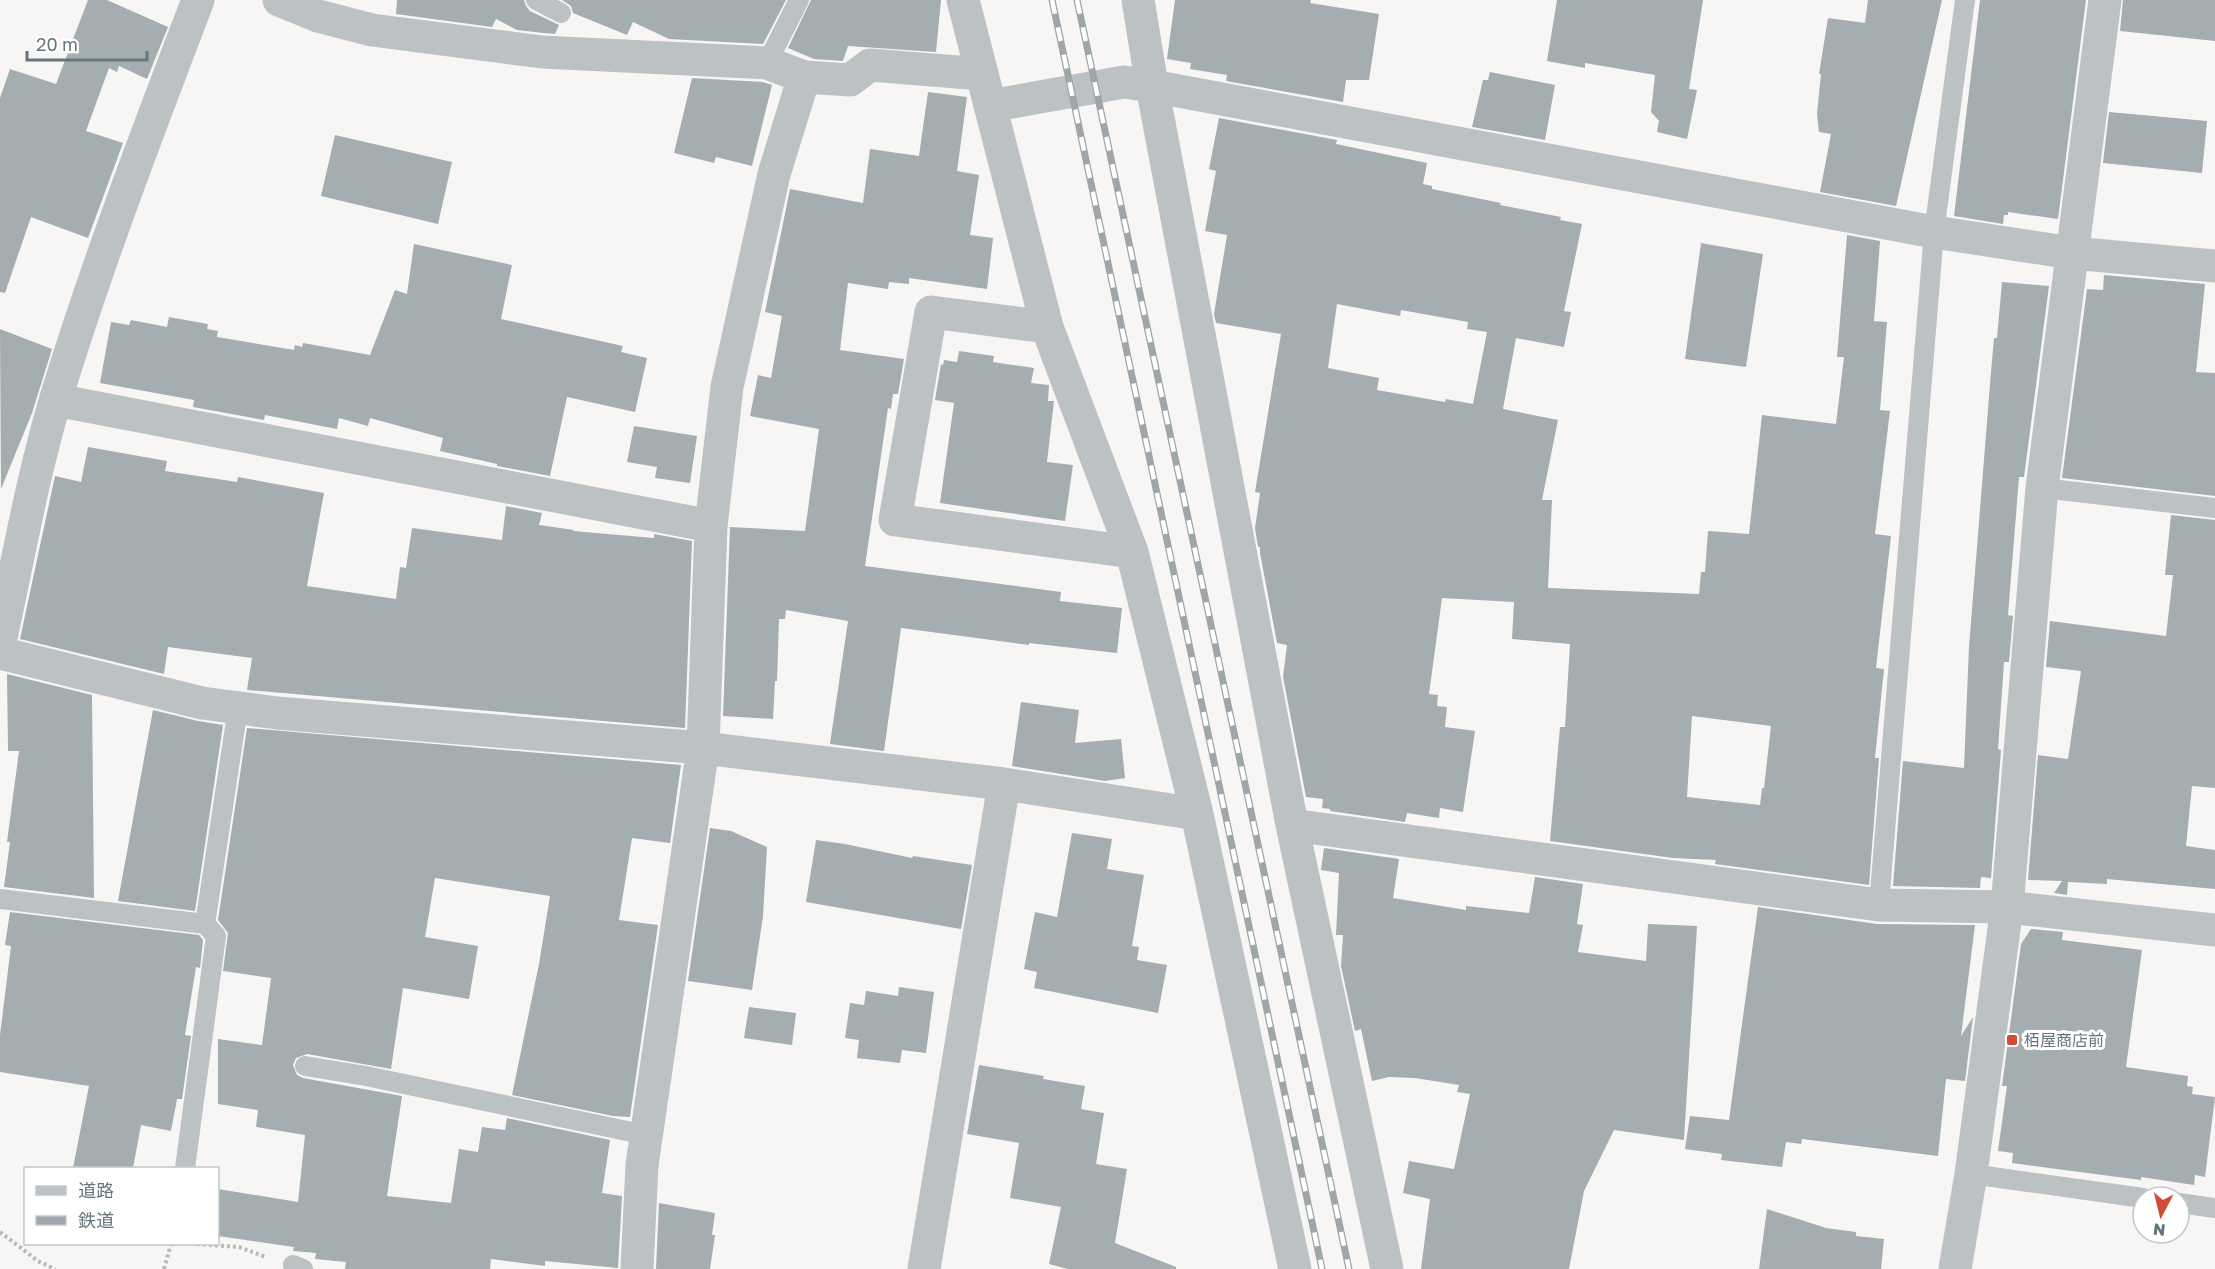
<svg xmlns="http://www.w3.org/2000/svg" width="2215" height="1269" font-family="'Golos Text','Noto Sans JP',sans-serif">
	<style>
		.building { fill: #a4adb0; fill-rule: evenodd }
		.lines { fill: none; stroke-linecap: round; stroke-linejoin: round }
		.path { stroke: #b6babc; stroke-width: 4; stroke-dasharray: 3 3; stroke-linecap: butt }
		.lane { stroke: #bcc1c3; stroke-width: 20 }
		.street { stroke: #bcc1c3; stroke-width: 33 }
		.rail-casing { stroke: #9ea6a9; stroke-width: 7 }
		.rail { stroke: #fff; stroke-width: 4.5; stroke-dasharray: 14; stroke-linecap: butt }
		.poi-dot { fill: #d24b39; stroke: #fff; stroke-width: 2 }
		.labels { text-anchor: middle; stroke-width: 6; stroke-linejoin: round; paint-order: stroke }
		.poi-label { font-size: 16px; fill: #65757c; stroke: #fff; text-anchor: start }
	</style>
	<rect width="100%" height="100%" fill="#f7f6f4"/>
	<path class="building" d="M 88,0 L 107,0 L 168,27 L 147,79 L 119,66 L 117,72 L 109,68 L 86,131 L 123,143 L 88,238 L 31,217 L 5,293 L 0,292 L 0,98 L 10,69 L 56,84 Z
		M 397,0 L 524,0 L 526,6 L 530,11 L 559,25 L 555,34 L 544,33 L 517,30 L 496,19 L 492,27 L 396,14 Z
		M 562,0 L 786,0 L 763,44 L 669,39 L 633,22 L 627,35 L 573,13 L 571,6 Z
		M 811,0 L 941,0 L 936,52 L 848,46 L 843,61 L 814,59 L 788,48 Z
		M 1175,0 L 1311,0 L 1310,3 L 1379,14 L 1369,80 L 1346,80 L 1343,102 L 1226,81 L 1227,75 L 1190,69 L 1191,63 L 1167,59 Z
		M 1557,0 L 1703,0 L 1689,89 L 1697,90 L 1687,139 L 1657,132 L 1659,121 L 1651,112 L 1655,75 L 1585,63 L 1585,68 L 1547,61 Z
		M 1868,0 L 1942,0 L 1896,206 L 1820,192 L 1831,134 L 1819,132 L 1817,114 L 1821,74 L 1819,74 L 1828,18 L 1865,23 Z
		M 1980,0 L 2086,0 L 2058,219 L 2008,212 L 2008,215 L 2004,215 L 2003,224 L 1954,216 Z
		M 2123,0 L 2215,0 L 2215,41 L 2120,31 Z
		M 1490,72 L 1555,85 L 1545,140 L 1472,127 L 1483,80 L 1488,80 Z
		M 692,78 L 763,82 L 772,85 L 752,166 L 716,157 L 714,163 L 674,153 Z
		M 928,92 L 967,97 L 957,171 L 979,175 L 970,235 L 993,238 L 987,289 L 909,278 L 909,284 L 889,282 L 888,289 L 848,283 L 840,350 L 904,359 L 898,394 L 893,394 L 891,409 L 888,408 L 865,566 L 1061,592 L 1060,601 L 1122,608 L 1117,653 L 1029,643 L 1029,645 L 901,628 L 884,751 L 830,744 L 848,621 L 786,610 L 785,619 L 779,619 L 777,681 L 775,681 L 773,719 L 723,716 L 730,527 L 805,531 L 819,429 L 750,416 L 758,375 L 771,378 L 782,316 L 765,312 L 790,189 L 863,203 L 870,149 L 919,156 Z
		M 2109,112 L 2207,121 L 2202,173 L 2103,163 Z
		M 1219,118 L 1337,140 L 1336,144 L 1427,163 L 1423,184 L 1432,186 L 1432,189 L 1501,203 L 1500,205 L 1561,217 L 1560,220 L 1582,224 L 1564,311 L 1571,312 L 1564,347 L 1516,338 L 1503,409 L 1558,420 L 1542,500 L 1552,500 L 1548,588 L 1699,594 L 1701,572 L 1705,572 L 1708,531 L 1749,534 L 1762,415 L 1836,424 L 1844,357 L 1837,357 L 1847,235 L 1880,241 L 1874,321 L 1887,322 L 1880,410 L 1890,411 L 1875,534 L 1891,536 L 1876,668 L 1884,669 L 1875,758 L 1879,758 L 1869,885 L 1715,864 L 1716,860 L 1673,858 L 1550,841 L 1560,727 L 1565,727 L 1570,644 L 1512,639 L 1514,602 L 1442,598 L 1429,694 L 1438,695 L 1437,706 L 1447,707 L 1445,727 L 1475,731 L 1463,812 L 1440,808 L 1439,818 L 1407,813 L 1405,822 L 1330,811 L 1330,809 L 1322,808 L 1323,799 L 1306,797 L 1283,677 L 1287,645 L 1277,643 L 1260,553 L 1260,547 L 1258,547 L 1255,528 L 1260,493 L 1255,492 L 1281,334 L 1216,323 L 1214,314 L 1227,235 L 1205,231 L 1216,171 L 1209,169 ZM 1337,304 L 1400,316 L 1401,310 L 1468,322 L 1467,329 L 1487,332 L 1473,404 L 1446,399 L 1445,402 L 1377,390 L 1379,378 L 1328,368 ZM 1692,716 L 1771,726 L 1764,788 L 1762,788 L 1760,805 L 1687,797 Z
		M 335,135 L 452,162 L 438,224 L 321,196 Z
		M 1701,243 L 1763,254 L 1746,367 L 1685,359 Z
		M 414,244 L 512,265 L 501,319 L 623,346 L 621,352 L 647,358 L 635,412 L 567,397 L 550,476 L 497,466 L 497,464 L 440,451 L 443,438 L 370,418 L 368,426 L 339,418 L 337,429 L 265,415 L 264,420 L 193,407 L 194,400 L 100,383 L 111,322 L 129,325 L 131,320 L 167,327 L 169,317 L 208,324 L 207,329 L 218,331 L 217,337 L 294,350 L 295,345 L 302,347 L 303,343 L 370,355 L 395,290 L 407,294 Z
		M 2104,275 L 2205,284 L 2196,372 L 2215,373 L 2215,496 L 2062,478 L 2087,289 L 2103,290 Z
		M 2002,282 L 2049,286 L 2024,477 L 2019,477 L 2008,615 L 2013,616 L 2009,662 L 2004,662 L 1998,749 L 2001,750 L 1991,878 L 1981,877 L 1980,888 L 1893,886 L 1903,761 L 1964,768 L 1969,647 L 1991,372 L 1994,338 L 1997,338 Z
		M 0,329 L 52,349 L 32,413 L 1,489 Z
		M 959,351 L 994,356 L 993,362 L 1034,368 L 1031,383 L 1049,385 L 1048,401 L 1054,401 L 1047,462 L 1073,465 L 1065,521 L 940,503 L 954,403 L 935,400 L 941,364 L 943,365 L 944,360 L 957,362 Z
		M 634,426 L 697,436 L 690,483 L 655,478 L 657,467 L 627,462 Z
		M 88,447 L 167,461 L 165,471 L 237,482 L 238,477 L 324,493 L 307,586 L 396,599 L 400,567 L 406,568 L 412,528 L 502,540 L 506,506 L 542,513 L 539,525 L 574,530 L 573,531 L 654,538 L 654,534 L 692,541 L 685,728 L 247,690 L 252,658 L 168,647 L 164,674 L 20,639 L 55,476 L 81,482 Z
		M 2171,515 L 2215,520 L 2215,788 L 2192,786 L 2186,846 L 2215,850 L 2215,889 L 2107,879 L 2107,884 L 2068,882 L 2067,895 L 2054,893 L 2062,881 L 2028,880 L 2038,755 L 2068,759 L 2081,671 L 2046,667 L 2050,621 L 2166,636 L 2173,575 L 2165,575 Z
		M 7,674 L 92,695 L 94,898 L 4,887 L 10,842 L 7,842 L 19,751 L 8,751 Z
		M 1021,702 L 1079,710 L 1075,743 L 1121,739 L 1125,778 L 1105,781 L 1012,766 Z
		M 153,710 L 198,721 L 223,725 L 195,911 L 118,901 Z
		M 247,728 L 681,765 L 670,843 L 632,838 L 619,920 L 658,925 L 630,1117 L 613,1116 L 512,1095 L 539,964 L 550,896 L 435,878 L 425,937 L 478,946 L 469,999 L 403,988 L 391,1069 L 307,1054 L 296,1058 L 293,1065 L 297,1075 L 303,1078 L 402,1096 L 387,1196 L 451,1203 L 459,1149 L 478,1152 L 482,1127 L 505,1130 L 507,1118 L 610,1140 L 602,1193 L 622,1196 L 618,1268 L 545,1261 L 545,1266 L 491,1259 L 490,1269 L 345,1269 L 346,1262 L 315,1259 L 316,1253 L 293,1251 L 294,1247 L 218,1236 L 218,1189 L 298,1202 L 305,1135 L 256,1127 L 258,1110 L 218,1104 L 218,1039 L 262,1045 L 271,978 L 223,971 L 228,933 L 218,920 Z
		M 710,828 L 731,831 L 767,847 L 763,916 L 752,990 L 688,981 Z
		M 1072,833 L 1112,839 L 1107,869 L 1144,875 L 1132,946 L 1139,947 L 1137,960 L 1167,965 L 1158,1013 L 1034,988 L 1037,972 L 1024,969 L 1035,912 L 1057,917 Z
		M 816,840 L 845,844 L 912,858 L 913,856 L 972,865 L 961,929 L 806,902 Z
		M 1324,848 L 1399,859 L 1393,898 L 1466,910 L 1466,906 L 1529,913 L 1535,877 L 1583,884 L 1577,924 L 1583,925 L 1578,952 L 1646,961 L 1648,924 L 1697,926 L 1684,1140 L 1614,1130 L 1584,1191 L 1569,1269 L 1421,1269 L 1430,1199 L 1403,1193 L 1409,1161 L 1454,1169 L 1470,1094 L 1457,1092 L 1459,1085 L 1415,1078 L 1389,1077 L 1372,1081 L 1361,1029 L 1355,1031 L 1341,966 L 1343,935 L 1336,935 L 1339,873 L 1321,870 Z
		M 1758,907 L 1877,924 L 1975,925 L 1961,1036 L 1973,1017 L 1965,1081 L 1946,1079 L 1938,1156 L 1802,1139 L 1801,1144 L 1786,1142 L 1782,1167 L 1721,1160 L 1722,1154 L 1685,1149 L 1690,1116 L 1729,1120 Z
		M 10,912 L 199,935 L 203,940 L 200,968 L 196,967 L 185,1035 L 191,1036 L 182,1099 L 177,1099 L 171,1131 L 141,1125 L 133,1168 L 73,1168 L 89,1086 L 0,1072 L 0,1035 L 11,946 L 5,945 Z
		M 2031,929 L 2063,932 L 2062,940 L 2142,950 L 2126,1067 L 2188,1076 L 2187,1086 L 2193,1087 L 2192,1094 L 2215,1097 L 2205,1177 L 2195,1175 L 2194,1185 L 2141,1177 L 2141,1180 L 2012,1163 L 2013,1153 L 1998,1151 L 2007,1086 L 2002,1086 L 2021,944 Z
		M 899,987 L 934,992 L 926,1053 L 902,1050 L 900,1063 L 857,1058 L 859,1040 L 845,1038 L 850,1003 L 864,1005 L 866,991 L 898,996 Z
		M 749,1007 L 796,1013 L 792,1045 L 744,1038 Z
		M 979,1065 L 1044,1076 L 1043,1079 L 1085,1086 L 1081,1109 L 1104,1113 L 1096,1164 L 1127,1169 L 1115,1243 L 1176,1267 L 1176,1269 L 1068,1269 L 1049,1264 L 1061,1207 L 1010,1198 L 1019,1143 L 967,1134 Z
		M 659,1203 L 715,1213 L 712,1235 L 715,1235 L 710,1269 L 656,1269 Z
		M 1767,1209 L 1826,1228 L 1856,1232 L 1856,1236 L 1884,1239 L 1881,1269 L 1759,1269 Z"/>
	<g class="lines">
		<path class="path" d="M 0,1232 L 38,1261 L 55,1269
			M 197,1244 L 239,1247 L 266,1257
			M 164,1269 L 171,1244"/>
		<path class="lane" d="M 536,0 L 561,13
			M 767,63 L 799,0
			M 2042,488 L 2215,508
			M 0,899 L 205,924 L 216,936 L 185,1168
			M 1879,905 L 1934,232 L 1965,0
			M 205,924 L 238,708
			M 305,1066 L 366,1076 L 646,1135
			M 1971,1174 L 2143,1198
			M 2179,1203 L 2215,1208
			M 293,1265 L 303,1269"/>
		<path class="street" d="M 279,0 L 318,16 L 372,30 L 542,52 L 767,63 L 804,77 L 850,80 L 870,65 L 982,74
			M 963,0 L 1047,327 L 1132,552 L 1197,814 L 1295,1269
			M 1138,0 L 1152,86 L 1292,825 L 1387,1269
			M 990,106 L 1124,82 L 1152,86 L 1934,232 L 2072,253 L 2215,266
			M 1047,327 L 931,312 L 895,520 L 1132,552
			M 56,400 L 711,526
			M 0,642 C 18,561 32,478 56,398 C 97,264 148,131 198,0
			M 0,653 L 202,703 L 277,713 L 703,748 L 1004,784 L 1197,814
			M 1292,825 L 1879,905 L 2007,907 L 2215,930
			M 637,1269 L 642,1165 L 703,748 L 711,526 L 727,387 L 774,174 L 804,77
			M 924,1269 L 1004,784
			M 1955,1269 L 1971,1174 L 2007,907 L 2042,488 L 2105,0"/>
		<g class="rail-casing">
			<path id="rail" d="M 1052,0 L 1322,1269
				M 1077,0 L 1349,1269"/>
		</g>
		<use href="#rail" class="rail"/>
	</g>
	<rect class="poi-dot" x="2006" y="1034" width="12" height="12" rx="3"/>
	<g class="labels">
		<g class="poi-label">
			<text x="2024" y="1046">栢屋商店前</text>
		</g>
	</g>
	<rect x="24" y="1167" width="195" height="78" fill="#ffffff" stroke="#c1c8cb" stroke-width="1.5"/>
	<rect x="36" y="1186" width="30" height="9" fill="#bcc1c3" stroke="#c1c8cb" stroke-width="1.5"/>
	<text x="78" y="1197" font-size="18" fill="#65757c">道路</text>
	<rect x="36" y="1216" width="30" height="9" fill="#9ea6a9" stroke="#c1c8cb" stroke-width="1.5"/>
	<text x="78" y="1227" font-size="18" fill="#65757c">鉄道</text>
	<g transform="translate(2161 1215) rotate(187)"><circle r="28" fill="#ffffff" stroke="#c1c8cb" stroke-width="1.5"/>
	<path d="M0-4.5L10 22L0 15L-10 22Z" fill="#d24b39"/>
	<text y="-9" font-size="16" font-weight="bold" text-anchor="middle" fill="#65757c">N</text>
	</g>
	<path d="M27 51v9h120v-9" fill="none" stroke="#65757c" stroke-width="3"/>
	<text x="36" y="51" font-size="18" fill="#65757c" stroke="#ffffff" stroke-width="4.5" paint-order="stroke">20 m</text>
</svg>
